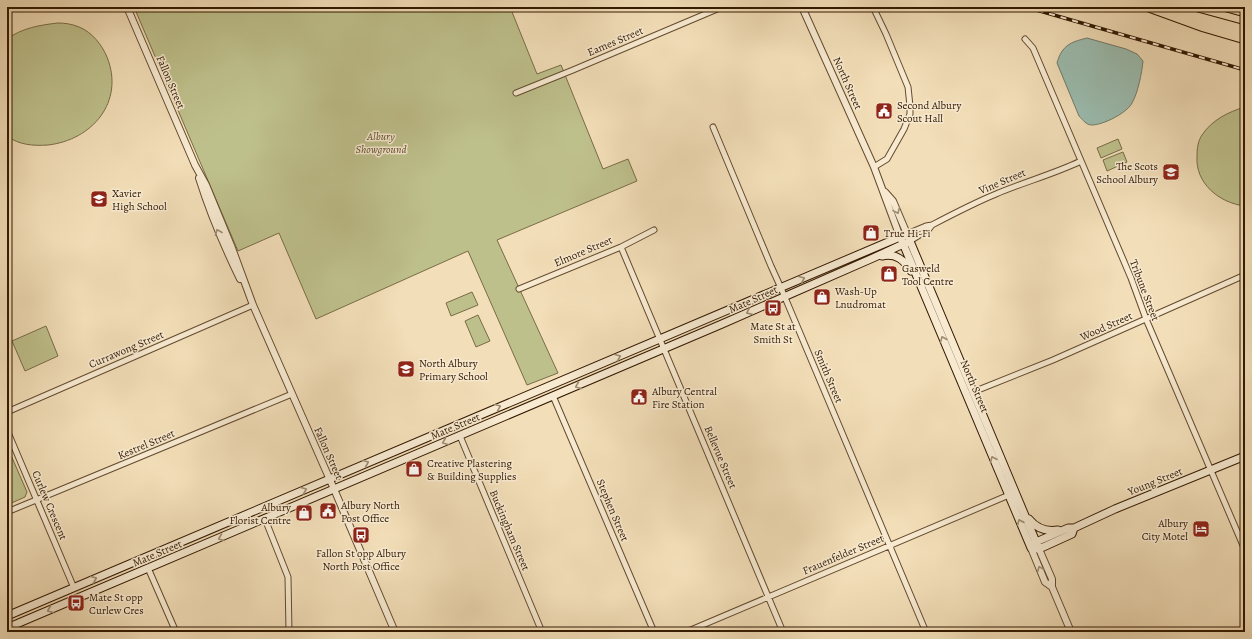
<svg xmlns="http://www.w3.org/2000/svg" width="1252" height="639" font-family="Alegreya,serif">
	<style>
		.green { fill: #bec08c; stroke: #786c46 }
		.water { fill: #9bbcaf; stroke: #717b69 }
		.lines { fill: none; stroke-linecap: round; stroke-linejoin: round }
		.minor-casing { stroke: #634a2e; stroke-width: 7 }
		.tertiary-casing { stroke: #634a2e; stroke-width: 8 }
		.secondary-casing { stroke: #331900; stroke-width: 9 }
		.motorway-casing { stroke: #331900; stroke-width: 11 }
		.minor { stroke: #f7ead1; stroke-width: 5 }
		.tertiary { stroke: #f7ead1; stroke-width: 6 }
		.secondary { stroke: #f7ead1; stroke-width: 7 }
		.motorway { stroke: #f2deb8; stroke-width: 9 }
		.rail-casing { stroke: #331900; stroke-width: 3.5 }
		.rail { stroke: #f7ead1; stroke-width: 2; stroke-dasharray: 6; stroke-linecap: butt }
		.oneway { stroke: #9f8c73 }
		.labels { text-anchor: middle; stroke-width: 3; stroke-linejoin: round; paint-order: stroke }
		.street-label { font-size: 11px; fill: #331900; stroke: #f7ead1 }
		.poi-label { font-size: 11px; fill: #331900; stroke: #f7ead1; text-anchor: start }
		.park-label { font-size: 11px; font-style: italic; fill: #5d4b2a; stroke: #f7ead1 }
	</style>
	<rect width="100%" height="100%" fill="#f2deb8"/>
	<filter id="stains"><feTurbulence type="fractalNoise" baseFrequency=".005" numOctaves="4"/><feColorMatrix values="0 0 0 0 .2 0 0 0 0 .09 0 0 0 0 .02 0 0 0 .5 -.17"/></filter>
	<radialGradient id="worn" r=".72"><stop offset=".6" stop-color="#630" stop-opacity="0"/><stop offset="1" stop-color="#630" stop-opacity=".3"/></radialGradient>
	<path class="green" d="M 134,7 L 510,7 L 537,74 L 561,65 L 603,169 L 628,159 L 637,181 L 497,240 L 558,373 L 527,385 L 468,251 L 316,319 L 279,233 L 238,251 Z
		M 58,23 C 65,23 72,24 79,27 C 92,32 102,45 107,57 C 125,102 92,140 48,145 C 33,146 19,145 7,136 L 7,39 C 22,28 40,25 58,23 Z
		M 1245,107 L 1245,206 C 1219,203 1195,183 1197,156 C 1197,148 1198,141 1202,135 C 1212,120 1228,112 1245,107 Z
		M 1118,139 L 1122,149 L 1101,158 L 1097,148 Z
		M 1123,152 L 1127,162 L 1107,171 L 1103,160 Z
		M 472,292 L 478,305 L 451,316 L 446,303 Z
		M 478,315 L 490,341 L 476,347 L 465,321 Z
		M 46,326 L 58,356 L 25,371 L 12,341 Z
		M 7,446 L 27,492 L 25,497 L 7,505 Z"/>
	<path class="water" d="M 1087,38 L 1126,49 L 1137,54 L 1143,61 C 1142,72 1138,93 1132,103 C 1127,113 1103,125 1092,125 C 1086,125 1083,120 1079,116 L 1057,63 C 1062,45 1071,42 1087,38 Z"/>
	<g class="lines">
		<g class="minor-casing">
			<path id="minor" d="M 873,7 L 886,34 L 908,87 L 910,106 L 910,114 L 904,129 L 887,159 L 874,167
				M 1025,39 L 1033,48 L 1131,278 L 1146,319 L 1245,550
				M 516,93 L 573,70 L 722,7
				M 713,127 L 771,266 L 781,288 L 926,632
				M 907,234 L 926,226 L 932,225 C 953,214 974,203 996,194 C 1024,182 1054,174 1081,161
				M 910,241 L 929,229 L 932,225
				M 621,247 L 783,632
				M 519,289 L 621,247 L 654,230
				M 973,392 L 1053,360 L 1245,275
				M 553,396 L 654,632
				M 7,412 L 253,305
				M 7,430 L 74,588
				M 460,436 L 542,632
				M 7,512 L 292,394
				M 265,519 L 288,577 L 289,632
				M 148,568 L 176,632
				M 686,632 L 1009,495"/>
		</g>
		<g class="tertiary-casing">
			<path id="tertiary" d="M 127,7 L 195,165 L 206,185 L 232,248 L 253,305 L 334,489 L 395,632
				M 802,7 L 874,167 L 900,237
				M 199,178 C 210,213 224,246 240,279
				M 885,192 L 893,201 L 907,234
				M 1031,548 L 1045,582 L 1052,587
				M 1039,549 L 1052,579 L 1052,587 L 1071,632"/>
		</g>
		<g class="secondary-casing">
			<path id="secondary" d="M 902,241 L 1031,548
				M 882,256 C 896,253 904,260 911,271
				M 1029,519 C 1037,529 1046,532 1058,530
				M 1034,545 L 1036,542 L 1068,528 L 1074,528 L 1115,509 L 1245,456
				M 1036,549 L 1039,549 L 1072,534 L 1074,528
				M 7,616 L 907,234 L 1039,549
				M 7,628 L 722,324 L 873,258 L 910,241"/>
		</g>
		<g class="motorway-casing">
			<path id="motorway" d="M 1149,7 L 1204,27 L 1245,39
				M 1227,7 L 1245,12
				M 1179,12 L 1245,30"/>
		</g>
		<use href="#minor" class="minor"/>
		<use href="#tertiary" class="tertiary"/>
		<use href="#secondary" class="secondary"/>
		<use href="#motorway" class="motorway"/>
		<g class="rail-casing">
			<path id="rail" d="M 1026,7 L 1245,70"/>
		</g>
		<use href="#rail" class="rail"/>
	</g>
	<defs><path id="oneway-chevron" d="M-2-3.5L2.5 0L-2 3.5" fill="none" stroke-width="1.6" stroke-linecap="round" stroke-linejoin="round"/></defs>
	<g class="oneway">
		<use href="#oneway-chevron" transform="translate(897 211) rotate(66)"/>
		<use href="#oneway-chevron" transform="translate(218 232) rotate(-112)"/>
		<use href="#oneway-chevron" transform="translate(802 279) rotate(-23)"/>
		<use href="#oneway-chevron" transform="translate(749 312) rotate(156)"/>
		<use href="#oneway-chevron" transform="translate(943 339) rotate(-113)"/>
		<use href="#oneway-chevron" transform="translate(618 357) rotate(-22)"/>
		<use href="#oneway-chevron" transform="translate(578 386) rotate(157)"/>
		<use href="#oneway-chevron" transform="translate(498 407) rotate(-23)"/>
		<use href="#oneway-chevron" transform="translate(445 442) rotate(157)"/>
		<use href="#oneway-chevron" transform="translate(993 459) rotate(-113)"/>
		<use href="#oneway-chevron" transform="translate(366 463) rotate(-23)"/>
		<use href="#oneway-chevron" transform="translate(304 490) rotate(-22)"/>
		<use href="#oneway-chevron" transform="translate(1020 522) rotate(-113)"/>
		<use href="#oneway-chevron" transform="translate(221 538) rotate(157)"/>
		<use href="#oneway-chevron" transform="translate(1040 569) rotate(-112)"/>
		<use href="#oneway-chevron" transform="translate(94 579) rotate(-23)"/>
		<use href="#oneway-chevron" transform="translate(50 610) rotate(157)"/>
	</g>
	<defs>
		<g id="civic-square" transform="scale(0.9)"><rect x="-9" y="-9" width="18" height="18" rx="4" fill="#8f2418" stroke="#f7ead1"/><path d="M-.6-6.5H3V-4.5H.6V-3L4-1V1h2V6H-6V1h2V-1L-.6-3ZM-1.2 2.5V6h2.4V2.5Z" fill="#fff"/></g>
		<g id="school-square" transform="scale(0.9)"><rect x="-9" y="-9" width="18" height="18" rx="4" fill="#8f2418" stroke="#f7ead1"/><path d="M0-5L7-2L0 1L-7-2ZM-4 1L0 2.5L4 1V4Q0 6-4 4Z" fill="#fff"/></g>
		<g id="shop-square" transform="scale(0.9)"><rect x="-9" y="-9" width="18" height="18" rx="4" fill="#8f2418" stroke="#f7ead1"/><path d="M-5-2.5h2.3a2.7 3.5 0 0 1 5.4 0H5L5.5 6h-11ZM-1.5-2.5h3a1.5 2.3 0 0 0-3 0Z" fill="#fff"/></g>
		<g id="bus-square" transform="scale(0.9)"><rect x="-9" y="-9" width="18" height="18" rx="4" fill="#8f2418" stroke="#f7ead1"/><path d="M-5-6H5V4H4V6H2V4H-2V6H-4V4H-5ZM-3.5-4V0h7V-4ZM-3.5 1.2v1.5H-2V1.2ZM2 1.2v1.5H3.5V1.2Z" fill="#fff"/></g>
		<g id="hotel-square" transform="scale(0.9)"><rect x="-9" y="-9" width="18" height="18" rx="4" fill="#8f2418" stroke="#f7ead1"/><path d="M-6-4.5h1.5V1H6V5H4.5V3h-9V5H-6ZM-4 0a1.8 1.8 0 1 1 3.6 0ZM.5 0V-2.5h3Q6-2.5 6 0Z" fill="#fff"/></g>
	</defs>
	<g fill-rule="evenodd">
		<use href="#civic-square" x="884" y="111"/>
		<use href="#school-square" x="1171" y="172"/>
		<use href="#school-square" x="99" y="199"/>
		<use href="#shop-square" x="871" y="233"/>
		<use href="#shop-square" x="889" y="274"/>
		<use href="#shop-square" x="822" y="297"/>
		<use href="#bus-square" x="773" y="308"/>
		<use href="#school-square" x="406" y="369"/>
		<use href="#civic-square" x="639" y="397"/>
		<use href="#shop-square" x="414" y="469"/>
		<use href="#civic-square" x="328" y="511"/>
		<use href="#shop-square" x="304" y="513"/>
		<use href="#hotel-square" x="1201" y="529"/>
		<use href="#bus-square" x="361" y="535"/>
		<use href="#bus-square" x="76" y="603"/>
	</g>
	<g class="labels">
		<g class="street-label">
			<text transform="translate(615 41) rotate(-23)" y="4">Eames Street</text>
			<text transform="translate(171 82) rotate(67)" y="4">Fallon Street</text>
			<text transform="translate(848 83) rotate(66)" y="4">North Street</text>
			<text transform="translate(1002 181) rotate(-23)" y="4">Vine Street</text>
			<text transform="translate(583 251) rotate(-23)" y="4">Elmore Street</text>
			<text transform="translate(1145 290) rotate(69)" y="4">Tribune Street</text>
			<text transform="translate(753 299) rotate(-24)" y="4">Mate Street</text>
			<text transform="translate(1106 326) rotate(-24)" y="4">Wood Street</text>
			<text transform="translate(126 349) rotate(-23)" y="4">Currawong Street</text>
			<text transform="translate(829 376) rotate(67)" y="4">Smith Street</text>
			<text transform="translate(975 386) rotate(67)" y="4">North Street</text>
			<text transform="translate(455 426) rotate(-23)" y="4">Mate Street</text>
			<text transform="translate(146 444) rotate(-23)" y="4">Kestrel Street</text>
			<text transform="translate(329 453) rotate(66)" y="4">Fallon Street</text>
			<text transform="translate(721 457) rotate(67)" y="4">Bellevue Street</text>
			<text transform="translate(1155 481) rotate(-22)" y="4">Young Street</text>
			<text transform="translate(50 505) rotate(67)" y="4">Curlew Crescent</text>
			<text transform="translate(613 510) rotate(67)" y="4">Stephen Street</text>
			<text transform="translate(510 530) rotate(67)" y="4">Buckingham Street</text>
			<text transform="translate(157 553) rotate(-23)" y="4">Mate Street</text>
			<text transform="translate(843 554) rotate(-23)" y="4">Frauenfelder Street</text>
		</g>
		<g class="poi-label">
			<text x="897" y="109">Second Albury<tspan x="897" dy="13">Scout Hall</tspan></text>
			<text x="1158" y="170" text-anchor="end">The Scots<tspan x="1158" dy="13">School Albury</tspan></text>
			<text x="112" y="197">Xavier<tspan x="112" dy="13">High School</tspan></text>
			<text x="884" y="237">True Hi-Fi</text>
			<text x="902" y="272">Gasweld<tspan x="902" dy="13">Tool Centre</tspan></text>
			<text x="835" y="295">Wash-Up<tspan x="835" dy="13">Lnudromat</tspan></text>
			<text x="773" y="330" text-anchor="middle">Mate St at<tspan x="773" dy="13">Smith St</tspan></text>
			<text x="419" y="367">North Albury<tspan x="419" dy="13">Primary School</tspan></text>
			<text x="652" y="395">Albury Central<tspan x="652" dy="13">Fire Station</tspan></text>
			<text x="427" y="467">Creative Plastering<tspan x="427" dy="13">&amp; Building Supplies</tspan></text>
			<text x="341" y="509">Albury North<tspan x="341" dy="13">Post Office</tspan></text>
			<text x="291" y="511" text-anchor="end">Albury<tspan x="291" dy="13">Florist Centre</tspan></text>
			<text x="1188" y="527" text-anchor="end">Albury<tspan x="1188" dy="13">City Motel</tspan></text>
			<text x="361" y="557" text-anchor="middle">Fallon St opp Albury<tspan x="361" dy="13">North Post Office</tspan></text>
			<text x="89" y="601">Mate St opp<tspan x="89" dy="13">Curlew Cres</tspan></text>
		</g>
		<g class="park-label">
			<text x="381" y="140">Albury<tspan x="381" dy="13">Showground</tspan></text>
		</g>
	</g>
	<rect width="1252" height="639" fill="none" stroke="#f2deb8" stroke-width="24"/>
	<rect x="8" y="8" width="1236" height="623" fill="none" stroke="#331900" stroke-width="2"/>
	<rect x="12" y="12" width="1228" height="615" fill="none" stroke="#331900"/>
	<rect width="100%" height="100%" filter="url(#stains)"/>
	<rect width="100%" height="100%" fill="url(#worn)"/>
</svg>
